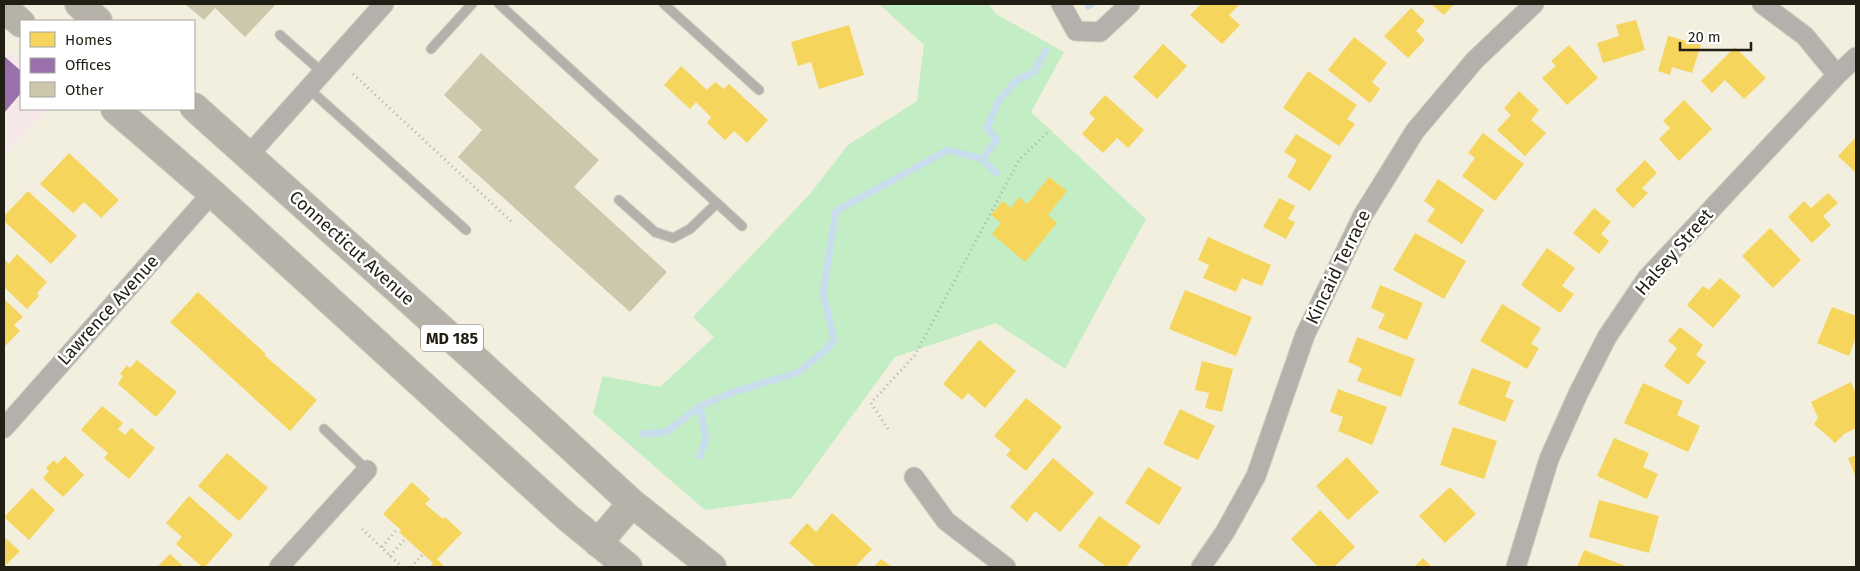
<svg xmlns="http://www.w3.org/2000/svg" width="1860" height="571" font-family="'Fira Sans',sans-serif">
	<style>
		.commercial { fill: #f6e8e8 }
		.green { fill: #c3edc4 }
		.homes { fill: #f6d55c }
		.offices { fill: #9970ab }
		.lines { fill: none; stroke-linecap: round; stroke-linejoin: round }
		.stream { stroke: #c9ddec; stroke-width: 7 }
		.building { fill: #cdc8ac }
		.lane-casing { stroke: #cfcdc0; stroke-width: 11 }
		.street-casing { stroke: #cfcdc0; stroke-width: 21 }
		.primary-casing { stroke: #cfcdc0; stroke-width: 30 }
		.path { stroke: #b3afa9; stroke-width: 3; stroke-dasharray: 1 4; stroke-linecap: butt }
		.lane { stroke: #b4b0ab; stroke-width: 9 }
		.street { stroke: #b4b0ab; stroke-width: 19 }
		.primary { stroke: #b6b2a9; stroke-width: 28 }
		.labels { text-anchor: middle; stroke-width: 5; stroke-linejoin: round; paint-order: stroke }
		.shield { fill: #fff; stroke: #64625a; stroke-width: 1 }
		.shield-label { font-size: 16px; font-weight: bold; fill: #211f14 }
		.street-label { font-size: 18px; fill: #211f14; stroke: #fff }
	</style>
	<rect width="100%" height="100%" fill="#f2efdf"/>
	<path class="commercial" d="M 4,46 L 21,61 L 21,109 L 49,109 L 4,156 Z"/>
	<path class="green" d="M 879,4 L 988,4 L 996,14 L 1064,52 L 1031,112 L 1146,219 L 1065,369 L 996,323 L 895,357 L 792,498 L 705,510 L 593,413 L 603,376 L 660,387 L 714,337 L 693,317 L 810,194 L 848,145 L 917,101 L 924,45 Z"/>
	<path class="homes" d="M 1201,4 L 1240,4 L 1229,15 L 1240,25 L 1222,44 L 1190,15 Z
		M 1431,4 L 1454,4 L 1444,15 Z
		M 1411,8 L 1425,21 L 1416,31 L 1425,40 L 1408,58 L 1384,36 Z
		M 1636,20 L 1645,50 L 1603,63 L 1597,43 L 1619,36 L 1616,25 Z
		M 849,25 L 864,75 L 819,89 L 811,62 L 798,66 L 791,42 Z
		M 1668,36 L 1701,45 L 1692,73 L 1672,67 L 1670,75 L 1658,71 Z
		M 1354,37 L 1387,63 L 1372,82 L 1380,89 L 1370,103 L 1328,70 Z
		M 1163,44 L 1187,66 L 1157,99 L 1133,77 Z
		M 1569,45 L 1598,78 L 1567,105 L 1542,78 L 1556,66 L 1551,61 Z
		M 1735,47 L 1766,78 L 1744,99 L 1725,80 L 1712,93 L 1701,81 Z
		M 681,66 L 707,90 L 715,82 L 724,89 L 729,84 L 768,120 L 747,143 L 734,131 L 725,140 L 707,123 L 711,117 L 696,102 L 690,109 L 664,85 Z
		M 1308,71 L 1357,105 L 1347,119 L 1355,124 L 1339,146 L 1283,108 Z
		M 1519,91 L 1539,110 L 1531,120 L 1546,133 L 1525,156 L 1497,130 L 1511,115 L 1504,108 Z
		M 1105,95 L 1144,130 L 1128,148 L 1117,138 L 1103,153 L 1082,134 L 1095,119 L 1089,113 Z
		M 1684,100 L 1712,129 L 1679,161 L 1659,139 L 1670,128 L 1663,121 Z
		M 1483,133 L 1524,164 L 1495,201 L 1462,176 L 1475,158 L 1468,153 Z
		M 1296,134 L 1332,156 L 1310,191 L 1287,177 L 1297,160 L 1284,152 Z
		M 1856,137 L 1856,173 L 1838,156 Z
		M 69,153 L 119,200 L 101,218 L 84,202 L 73,213 L 40,184 Z
		M 1645,160 L 1657,173 L 1642,188 L 1648,193 L 1633,208 L 1615,190 Z
		M 1049,177 L 1067,191 L 1048,215 L 1057,223 L 1025,262 L 992,234 L 1001,223 L 991,215 L 1003,201 L 1011,208 L 1019,197 L 1027,204 Z
		M 1438,179 L 1484,210 L 1462,244 L 1427,221 L 1435,209 L 1424,201 Z
		M 28,191 L 77,236 L 51,264 L 4,221 L 4,216 Z
		M 1828,193 L 1838,203 L 1823,216 L 1831,225 L 1812,243 L 1788,217 L 1804,201 L 1811,208 Z
		M 1279,198 L 1295,206 L 1288,219 L 1295,222 L 1286,239 L 1263,227 Z
		M 1594,208 L 1611,222 L 1601,234 L 1609,241 L 1599,254 L 1573,233 Z
		M 1770,228 L 1801,260 L 1773,288 L 1742,256 Z
		M 1415,233 L 1466,261 L 1444,299 L 1393,270 Z
		M 1208,237 L 1271,265 L 1262,286 L 1242,278 L 1236,292 L 1203,278 L 1209,265 L 1198,260 Z
		M 1547,248 L 1575,268 L 1562,286 L 1574,294 L 1560,313 L 1521,285 Z
		M 17,254 L 47,282 L 37,293 L 39,296 L 27,309 L 4,287 L 4,259 L 9,264 Z
		M 1720,278 L 1741,296 L 1713,328 L 1687,305 L 1703,286 L 1709,290 Z
		M 1380,285 L 1423,303 L 1407,340 L 1378,328 L 1385,314 L 1371,308 Z
		M 1185,290 L 1252,317 L 1236,356 L 1169,329 Z
		M 198,292 L 266,354 L 264,355 L 317,400 L 290,431 L 170,322 Z
		M 4,299 L 23,317 L 14,325 L 20,331 L 4,347 Z
		M 1502,304 L 1541,328 L 1531,344 L 1539,348 L 1527,369 L 1480,341 Z
		M 1832,307 L 1856,316 L 1856,337 L 1849,356 L 1817,343 Z
		M 1680,327 L 1703,345 L 1696,355 L 1706,362 L 1688,385 L 1664,366 L 1677,348 L 1668,341 Z
		M 1357,337 L 1415,359 L 1401,397 L 1357,381 L 1362,368 L 1348,362 Z
		M 979,340 L 1016,371 L 985,408 L 968,393 L 962,400 L 943,384 Z
		M 137,360 L 177,392 L 156,417 L 118,384 L 123,376 L 120,374 L 127,365 L 130,368 Z
		M 1202,361 L 1233,369 L 1222,412 L 1205,408 L 1209,393 L 1195,390 Z
		M 1472,368 L 1511,382 L 1505,397 L 1514,400 L 1505,422 L 1458,404 Z
		M 1851,382 L 1856,393 L 1856,428 L 1844,434 L 1835,443 L 1814,424 L 1818,418 L 1811,402 Z
		M 1643,383 L 1683,401 L 1677,415 L 1700,426 L 1688,452 L 1624,423 Z
		M 1338,389 L 1387,407 L 1372,445 L 1338,431 L 1343,417 L 1330,412 Z
		M 1026,398 L 1062,427 L 1026,471 L 1006,455 L 1011,450 L 994,436 Z
		M 102,406 L 123,423 L 118,429 L 125,435 L 131,428 L 155,448 L 129,479 L 104,458 L 108,453 L 81,430 Z
		M 1180,409 L 1215,426 L 1198,460 L 1163,444 Z
		M 1453,427 L 1497,441 L 1484,479 L 1440,465 Z
		M 1614,438 L 1649,453 L 1643,467 L 1658,474 L 1647,499 L 1597,476 Z
		M 227,453 L 268,488 L 239,521 L 198,486 Z
		M 1856,455 L 1856,477 L 1848,458 Z
		M 65,456 L 84,475 L 63,497 L 43,478 L 49,471 L 46,468 L 54,460 L 57,464 Z
		M 1347,457 L 1379,492 L 1348,520 L 1316,486 Z
		M 1053,458 L 1094,493 L 1060,532 L 1035,511 L 1027,522 L 1010,507 Z
		M 1148,467 L 1182,488 L 1159,525 L 1125,503 Z
		M 412,482 L 430,499 L 425,504 L 443,519 L 445,517 L 462,533 L 437,559 L 445,567 L 430,567 L 433,563 L 399,532 L 401,530 L 383,514 Z
		M 1450,487 L 1476,514 L 1445,543 L 1419,516 Z
		M 32,488 L 55,510 L 29,540 L 4,517 Z
		M 189,496 L 233,535 L 205,567 L 202,567 L 176,544 L 182,537 L 166,523 Z
		M 1599,500 L 1659,516 L 1649,553 L 1589,537 Z
		M 1320,510 L 1355,547 L 1334,567 L 1318,567 L 1291,539 Z
		M 832,513 L 872,549 L 855,567 L 816,567 L 789,543 L 807,523 L 816,532 Z
		M 1099,516 L 1141,546 L 1126,567 L 1107,567 L 1078,546 Z
		M 4,537 L 20,551 L 4,567 Z
		M 1584,550 L 1628,567 L 1577,567 Z
		M 170,554 L 184,567 L 157,567 Z
		M 1423,558 L 1432,567 L 1414,567 Z
		M 881,559 L 892,567 L 874,567 Z"/>
	<path class="offices" d="M 4,56 L 21,71 L 21,93 L 4,113 Z"/>
	<g class="lines">
		<path class="stream" d="M 1088,6 L 1092,4
			M 996,173 L 982,159 L 997,140 L 987,128 L 997,103 L 1017,80 L 1034,72 L 1046,50
			M 642,434 L 666,432 L 700,406
			M 700,456 L 706,439 L 700,406 L 734,392 L 799,372 L 827,349 L 834,339 L 823,293 L 836,211 L 948,150 L 982,159"/>
	</g>
	<path class="building" d="M 185,4 L 276,4 L 245,37 L 215,8 L 204,20 Z
		M 481,53 L 599,160 L 574,187 L 667,272 L 630,312 L 458,157 L 482,130 L 444,95 Z"/>
	<g class="lines">
		<g class="lane-casing">
			<path id="lane" d="M 499,4 L 742,226
				M 664,4 L 759,90
				M 280,35 L 323,73
				M 431,49 L 472,4
				M 309,89 L 466,230
				M 619,200 L 655,232 L 673,238 L 690,229 L 717,203
				M 324,429 L 367,470"/>
		</g>
		<g class="street-casing">
			<path id="street" d="M 1061,4 L 1076,31 L 1100,32 L 1130,4
				M 1762,4 L 1805,36 L 1837,75
				M 248,156 L 384,4
				M 4,428 L 212,193
				M 914,477 L 946,521 L 1006,567
				M 279,567 L 367,470
				M 1201,567 L 1225,532 L 1256,476 L 1305,335 L 1363,215 L 1415,131 L 1475,60 L 1534,4
				M 1516,567 L 1549,459 L 1578,394 L 1607,337 L 1647,278 L 1837,75 L 1856,57"/>
		</g>
		<g class="primary-casing">
			<path id="primary" d="M 79,4 L 98,21
				M 4,8 L 21,23
				M 194,107 L 475,359 L 632,503 L 712,567
				M 115,109 L 212,193 L 567,517 L 628,567
				M 598,543 L 632,503"/>
		</g>
		<path class="path" d="M 353,74 L 512,222
			M 888,429 L 871,403 L 915,355 L 1019,160 L 1050,130
			M 362,529 L 402,567
			M 382,547 L 398,528
			M 390,556 L 406,538
			M 411,567 L 423,554"/>
		<use href="#lane" class="lane"/>
		<use href="#street" class="street"/>
		<use href="#primary" class="primary"/>
	</g>
	<g class="labels">
		<rect class="shield" x="421" y="324.5" width="62" height="27" rx="4"/>
		<g class="shield-label">
			<text x="452" y="344">MD 185</text>
		</g>
		<g class="street-label">
			<text transform="translate(352 248) rotate(42)" y="6">Connecticut Avenue</text>
			<text transform="translate(1674 252) rotate(-49)" y="6">Halsey Street</text>
			<text transform="translate(1338 267) rotate(-64)" y="6">Kincaid Terrace</text>
			<text transform="translate(108 310) rotate(-48)" y="6">Lawrence Avenue</text>
		</g>
	</g>
	<rect width="1860" height="571" fill="none" stroke="#211f14" stroke-width="10"/>
	<rect x="20" y="20" width="175" height="90" fill="#ffffff" stroke="#a6a5a1"/>
	<rect x="30" y="32" width="25" height="15" fill="#f6d55c" stroke="#a6a5a1"/>
	<text x="65" y="45" font-size="15" fill="#211f14">Homes</text>
	<rect x="30" y="58" width="25" height="15" fill="#9970ab" stroke="#a6a5a1"/>
	<text x="65" y="70" font-size="15" fill="#211f14">Offices</text>
	<rect x="30" y="82" width="25" height="15" fill="#cdc8ac" stroke="#a6a5a1"/>
	<text x="65" y="95" font-size="15" fill="#211f14">Other</text>
	<path d="M1680 42v8h71v-8" fill="none" stroke="#211f14" stroke-width="2.5"/>
	<text x="1688" y="42" font-size="15" fill="#211f14" stroke="#ffffff" stroke-width="4" paint-order="stroke">20 m</text>
</svg>
